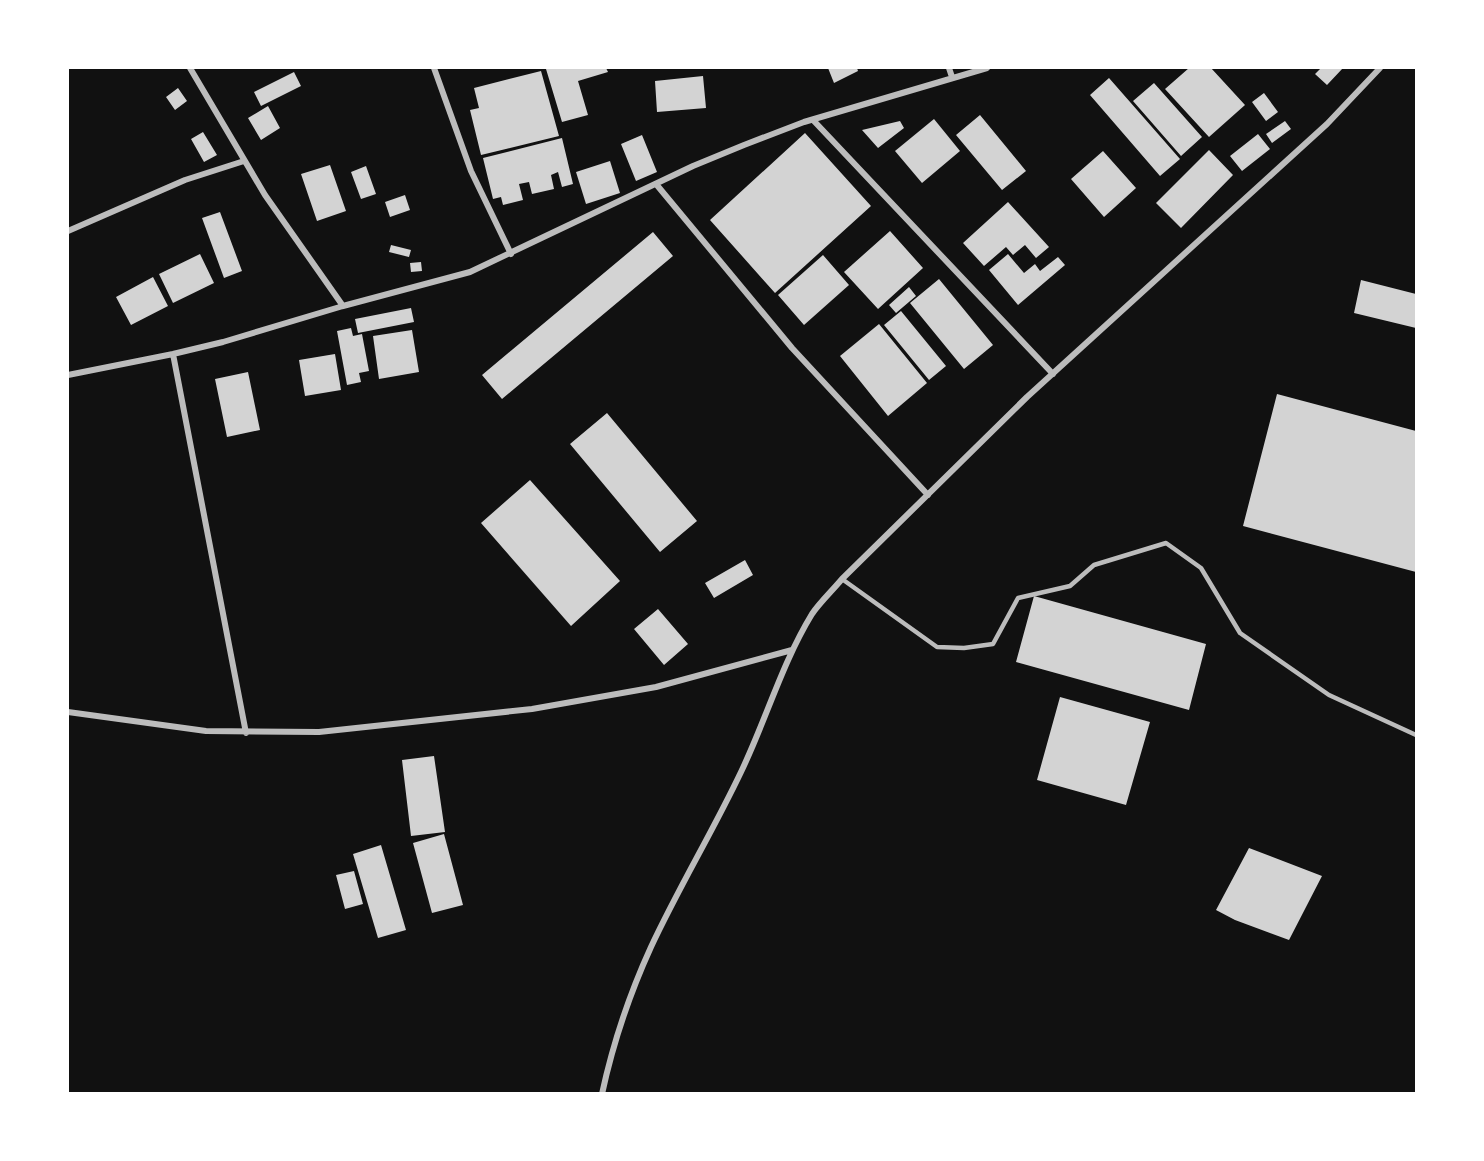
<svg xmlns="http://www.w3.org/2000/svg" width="1484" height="1161" font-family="Signika,sans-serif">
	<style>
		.building { fill: #d3d3d3 }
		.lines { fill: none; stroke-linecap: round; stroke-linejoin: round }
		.service { stroke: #bcbcbc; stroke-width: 4.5 }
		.minor { stroke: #bcbcbc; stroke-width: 6 }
	</style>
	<rect width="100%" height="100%" fill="#111"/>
	<path class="building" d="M 551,68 L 606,68 L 608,72 L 578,81 L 588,115 L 562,122 L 546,69 Z
		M 828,68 L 857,68 L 858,71 L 834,83 Z
		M 1189,68 L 1211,68 L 1245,105 L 1209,137 L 1165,89 Z
		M 1321,68 L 1343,68 L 1327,85 L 1315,74 Z
		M 541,71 L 559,136 L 481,155 L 470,110 L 479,108 L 474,88 Z
		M 294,72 L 301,86 L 261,106 L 254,92 Z
		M 703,76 L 706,108 L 657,112 L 655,81 Z
		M 1109,78 L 1180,159 L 1160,176 L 1090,95 Z
		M 1154,83 L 1202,137 L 1181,156 L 1133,101 Z
		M 178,88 L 187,101 L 175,110 L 166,97 Z
		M 1264,93 L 1278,112 L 1266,121 L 1252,102 Z
		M 268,106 L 280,128 L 261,140 L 248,118 Z
		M 980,115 L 1026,171 L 1002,190 L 956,135 Z
		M 934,119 L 960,151 L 922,183 L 895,151 Z
		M 900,121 L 904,128 L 878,148 L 862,130 Z
		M 1285,121 L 1291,129 L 1272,143 L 1266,134 Z
		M 203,132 L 217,155 L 204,162 L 191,139 Z
		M 805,133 L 871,206 L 775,293 L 710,220 Z
		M 1258,134 L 1270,149 L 1242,171 L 1230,156 Z
		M 642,135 L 657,172 L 636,181 L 621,144 Z
		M 562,138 L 573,184 L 562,187 L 558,172 L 551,175 L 554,189 L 532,194 L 529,182 L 519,184 L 523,200 L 503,205 L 501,197 L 493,199 L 483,158 Z
		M 1209,150 L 1233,175 L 1181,228 L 1156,203 Z
		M 1103,151 L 1136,188 L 1104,217 L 1071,179 Z
		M 610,161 L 620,193 L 586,204 L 576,172 Z
		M 330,165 L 346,211 L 317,221 L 301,174 Z
		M 366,166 L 376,194 L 361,199 L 351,172 Z
		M 405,195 L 410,210 L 390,217 L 385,202 Z
		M 1008,202 L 1049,247 L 1036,258 L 1025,245 L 1013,255 L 1006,247 L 984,266 L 963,243 Z
		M 220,212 L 242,271 L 224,278 L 202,218 Z
		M 890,231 L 923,268 L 878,309 L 844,272 Z
		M 653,232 L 673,256 L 502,399 L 482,375 Z
		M 391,245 L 411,250 L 409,257 L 389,252 Z
		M 200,254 L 214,283 L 173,303 L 159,274 Z
		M 1008,254 L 1024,273 L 1035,264 L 1040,271 L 1058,257 L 1065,265 L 1018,305 L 989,270 Z
		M 823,255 L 849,285 L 804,325 L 778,295 Z
		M 421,262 L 422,271 L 411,272 L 410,263 Z
		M 153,277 L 168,306 L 131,325 L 116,297 Z
		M 939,279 L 993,345 L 964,369 L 910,303 Z
		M 1361,280 L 1416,294 L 1416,328 L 1354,313 Z
		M 909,287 L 916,296 L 896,313 L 889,305 Z
		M 411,308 L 414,322 L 358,333 L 355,319 Z
		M 901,311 L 946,366 L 929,380 L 884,325 Z
		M 879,324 L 927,383 L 888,416 L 840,356 Z
		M 351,328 L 353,336 L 362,334 L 369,371 L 359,373 L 361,382 L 347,385 L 337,331 Z
		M 412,330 L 419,372 L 379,379 L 373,336 Z
		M 335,354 L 341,390 L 305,396 L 299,360 Z
		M 248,372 L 260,430 L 227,437 L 215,379 Z
		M 1277,394 L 1416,431 L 1416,572 L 1243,526 Z
		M 607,413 L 697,521 L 660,552 L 570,444 Z
		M 530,480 L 620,581 L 571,626 L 481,523 Z
		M 745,560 L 753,575 L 714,598 L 705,583 Z
		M 1034,596 L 1206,644 L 1189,710 L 1016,662 Z
		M 658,609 L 688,644 L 664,665 L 634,629 Z
		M 1060,697 L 1150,722 L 1126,805 L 1037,780 Z
		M 434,756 L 445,832 L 411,836 L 402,760 Z
		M 444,834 L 463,905 L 432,913 L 413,843 Z
		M 381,845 L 406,930 L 378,938 L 353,854 Z
		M 1249,848 L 1322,876 L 1289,940 L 1235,920 L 1216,910 Z
		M 354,871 L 363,904 L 345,909 L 336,875 Z"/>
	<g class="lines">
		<path class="service" d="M 842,579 L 937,647 L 964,648 L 993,644 L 1018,598 L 1070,586 L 1094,565 L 1166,543 L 1201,568 L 1240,633 L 1329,695 L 1416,735"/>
		<path class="minor" d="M 190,68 L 265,195 L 343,306
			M 434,68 L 471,171 L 511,254
			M 949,68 L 952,77
			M 813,120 L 1053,374
			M 656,184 L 792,348 L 928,495
			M 68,231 L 185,180 L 244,161
			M 173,354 L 246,733
			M 68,375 L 173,354 L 223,342 L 343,306 L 470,272 L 693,166 L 744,145 L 804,122 L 987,68
			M 68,712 L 206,731 L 319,732 L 532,709 L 656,687 L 792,650
			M 602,1094 C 613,1043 630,993 651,947 C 679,887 713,831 741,772 C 766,720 782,663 812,614 C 820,602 832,591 842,579 L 1027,397 L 1327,124 L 1380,68"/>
	</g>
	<rect width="1484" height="1161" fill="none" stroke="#ffffff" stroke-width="138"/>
</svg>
